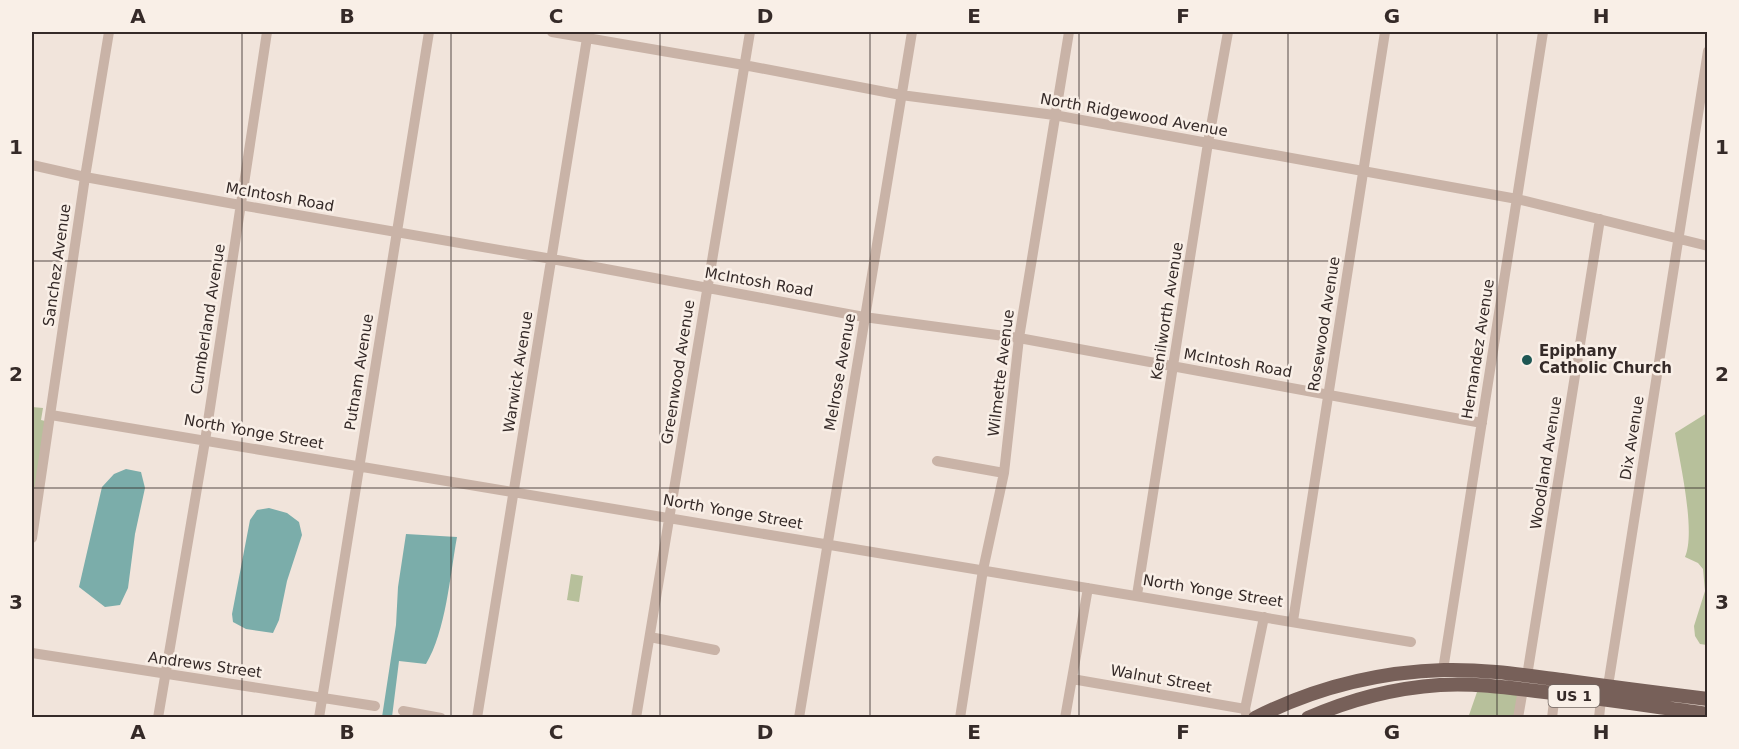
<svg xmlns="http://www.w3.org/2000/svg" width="1739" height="749" font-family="'DejaVu Sans',sans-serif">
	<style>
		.green { fill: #b7c09b }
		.water { fill: #7badaa }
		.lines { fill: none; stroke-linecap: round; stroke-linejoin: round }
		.minor { stroke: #c9b3a7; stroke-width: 10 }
		.major { stroke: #776059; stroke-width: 14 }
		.grid { fill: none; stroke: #352a28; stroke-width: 1.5; stroke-opacity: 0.55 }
		.poi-dot { fill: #1e5653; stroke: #f9efe7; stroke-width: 2 }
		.labels { text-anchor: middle; stroke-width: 5; stroke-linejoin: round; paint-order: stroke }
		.shield { fill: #f9efe7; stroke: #706561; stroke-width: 1.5 }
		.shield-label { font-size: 14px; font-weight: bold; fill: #352a28 }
		.street-label { font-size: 15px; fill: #352a28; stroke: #f9efe7 }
		.poi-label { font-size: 15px; font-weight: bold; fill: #352a28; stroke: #f9efe7; text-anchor: start }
		.neatline { fill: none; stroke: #352a28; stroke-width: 2 }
		.grid-label { font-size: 20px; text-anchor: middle; font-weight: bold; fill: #352a28 }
	</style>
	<rect width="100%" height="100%" fill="#f1e4db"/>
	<path class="green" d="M 32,407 L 43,408 L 41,420 L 49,422 L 32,538 Z
		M 1707,413 L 1707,645 L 1700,644 L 1695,636 L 1694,626 L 1705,591 L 1703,569 L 1698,563 L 1685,557 C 1696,532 1680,463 1675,433 Z
		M 571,574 L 583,576 L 579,602 L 567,600 Z
		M 1477,692 L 1523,693 L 1518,717 L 1468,718 Z"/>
	<path class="water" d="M 126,469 L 141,472 L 145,488 L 135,534 L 128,588 L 120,605 L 105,607 L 79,587 L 102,487 L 114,474 Z
		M 269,508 L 287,513 L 299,522 L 302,535 L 287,581 L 279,620 L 273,633 L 246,629 L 233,622 L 232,614 L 250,520 L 257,510 Z
		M 406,534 L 457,537 C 450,575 446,631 426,664 L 399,661 L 392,717 L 382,717 L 396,625 L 398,587 Z"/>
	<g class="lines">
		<path class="minor" d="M 552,32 L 744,65 L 901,95 L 1054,115 L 1517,199 L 1708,246
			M 32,165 L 85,177 L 240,205 L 552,259 L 864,317 L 1019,338 L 1482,423
			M 51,415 L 1411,642
			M 937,461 L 1004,473
			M 32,538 L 85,177 L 109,32
			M 1137,595 L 1208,143 L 1228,32
			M 1293,621 L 1385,32
			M 650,637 L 715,650
			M 32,653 L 375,706
			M 1443,670 L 1543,32
			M 1527,676 L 1600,219
			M 1072,679 L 1245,709
			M 1608,686 L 1708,51
			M 403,711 L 441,718
			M 158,718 L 205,441 L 267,32
			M 319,718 L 429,32
			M 477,718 L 588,32
			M 636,718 L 750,32
			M 799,718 L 912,32
			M 960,718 L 983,570 L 1004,473 L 1019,338 L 1069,32
			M 1065,718 L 1088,588
			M 1247,718 L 1245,709 L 1264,617
			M 1518,718 L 1523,689
			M 1552,718 L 1555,693
			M 1599,718 L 1601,699"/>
		<path class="major" d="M 1255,718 C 1314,688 1378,672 1444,670 C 1484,669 1523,675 1562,680 C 1611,687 1659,693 1708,699
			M 1308,718 C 1349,700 1395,688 1440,685 C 1472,683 1504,687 1536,691 C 1593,697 1650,706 1708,714"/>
	</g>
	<path class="grid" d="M 242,32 L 242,718M 451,32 L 451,718M 660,32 L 660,718M 870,32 L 870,718M 1079,32 L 1079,718M 1288,32 L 1288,718M 1497,32 L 1497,718M 32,261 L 1708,261M 32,488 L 1708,488"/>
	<circle class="poi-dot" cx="1527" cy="360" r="6"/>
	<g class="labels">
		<rect class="shield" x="1548.5" y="685" width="51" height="22" rx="4.5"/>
		<g class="shield-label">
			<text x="1574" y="701">US 1</text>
		</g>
		<g class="street-label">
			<text transform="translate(1134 115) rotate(10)" y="5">North Ridgewood Avenue</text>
			<text transform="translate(280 197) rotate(10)" y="5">McIntosh Road</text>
			<text transform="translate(57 265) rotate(-82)" y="5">Sanchez Avenue</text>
			<text transform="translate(759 282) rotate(10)" y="5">McIntosh Road</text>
			<text transform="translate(1167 311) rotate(-81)" y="5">Kenilworth Avenue</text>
			<text transform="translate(208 319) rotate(-81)" y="5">Cumberland Avenue</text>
			<text transform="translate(1324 324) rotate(-81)" y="5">Rosewood Avenue</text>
			<text transform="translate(1478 349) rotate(-81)" y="5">Hernandez Avenue</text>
			<text transform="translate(1238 363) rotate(10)" y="5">McIntosh Road</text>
			<text transform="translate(359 372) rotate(-81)" y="5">Putnam Avenue</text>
			<text transform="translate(518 372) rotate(-81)" y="5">Warwick Avenue</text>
			<text transform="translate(678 372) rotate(-81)" y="5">Greenwood Avenue</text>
			<text transform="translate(840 372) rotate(-80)" y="5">Melrose Avenue</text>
			<text transform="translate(1001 373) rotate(-83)" y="5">Wilmette Avenue</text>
			<text transform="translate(254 432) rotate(10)" y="5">North Yonge Street</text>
			<text transform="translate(1632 438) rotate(-81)" y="5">Dix Avenue</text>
			<text transform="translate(1546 463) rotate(-81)" y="5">Woodland Avenue</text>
			<text transform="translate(733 512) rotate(10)" y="5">North Yonge Street</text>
			<text transform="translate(1213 591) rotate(9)" y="5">North Yonge Street</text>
			<text transform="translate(205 665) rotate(8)" y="5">Andrews Street</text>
			<text transform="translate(1161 679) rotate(10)" y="5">Walnut Street</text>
		</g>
		<g class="poi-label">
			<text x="1539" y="356">Epiphany<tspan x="1539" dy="17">Catholic Church</tspan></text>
		</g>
	</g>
	<rect width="1739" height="749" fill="none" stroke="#f9efe7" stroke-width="66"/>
	<rect x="33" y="33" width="1673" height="683" class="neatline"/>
	<g class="grid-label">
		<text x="138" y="23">A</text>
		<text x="347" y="23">B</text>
		<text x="556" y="23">C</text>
		<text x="765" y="23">D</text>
		<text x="974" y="23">E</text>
		<text x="1183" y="23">F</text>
		<text x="1392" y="23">G</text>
		<text x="1601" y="23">H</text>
		<text x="16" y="154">1</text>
		<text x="1722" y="154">1</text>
		<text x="16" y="381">2</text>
		<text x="1722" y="381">2</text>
		<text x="16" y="609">3</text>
		<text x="1722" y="609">3</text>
		<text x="138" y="739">A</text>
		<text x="347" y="739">B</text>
		<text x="556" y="739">C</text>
		<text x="765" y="739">D</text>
		<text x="974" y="739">E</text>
		<text x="1183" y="739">F</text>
		<text x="1392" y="739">G</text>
		<text x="1601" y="739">H</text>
	</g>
</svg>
